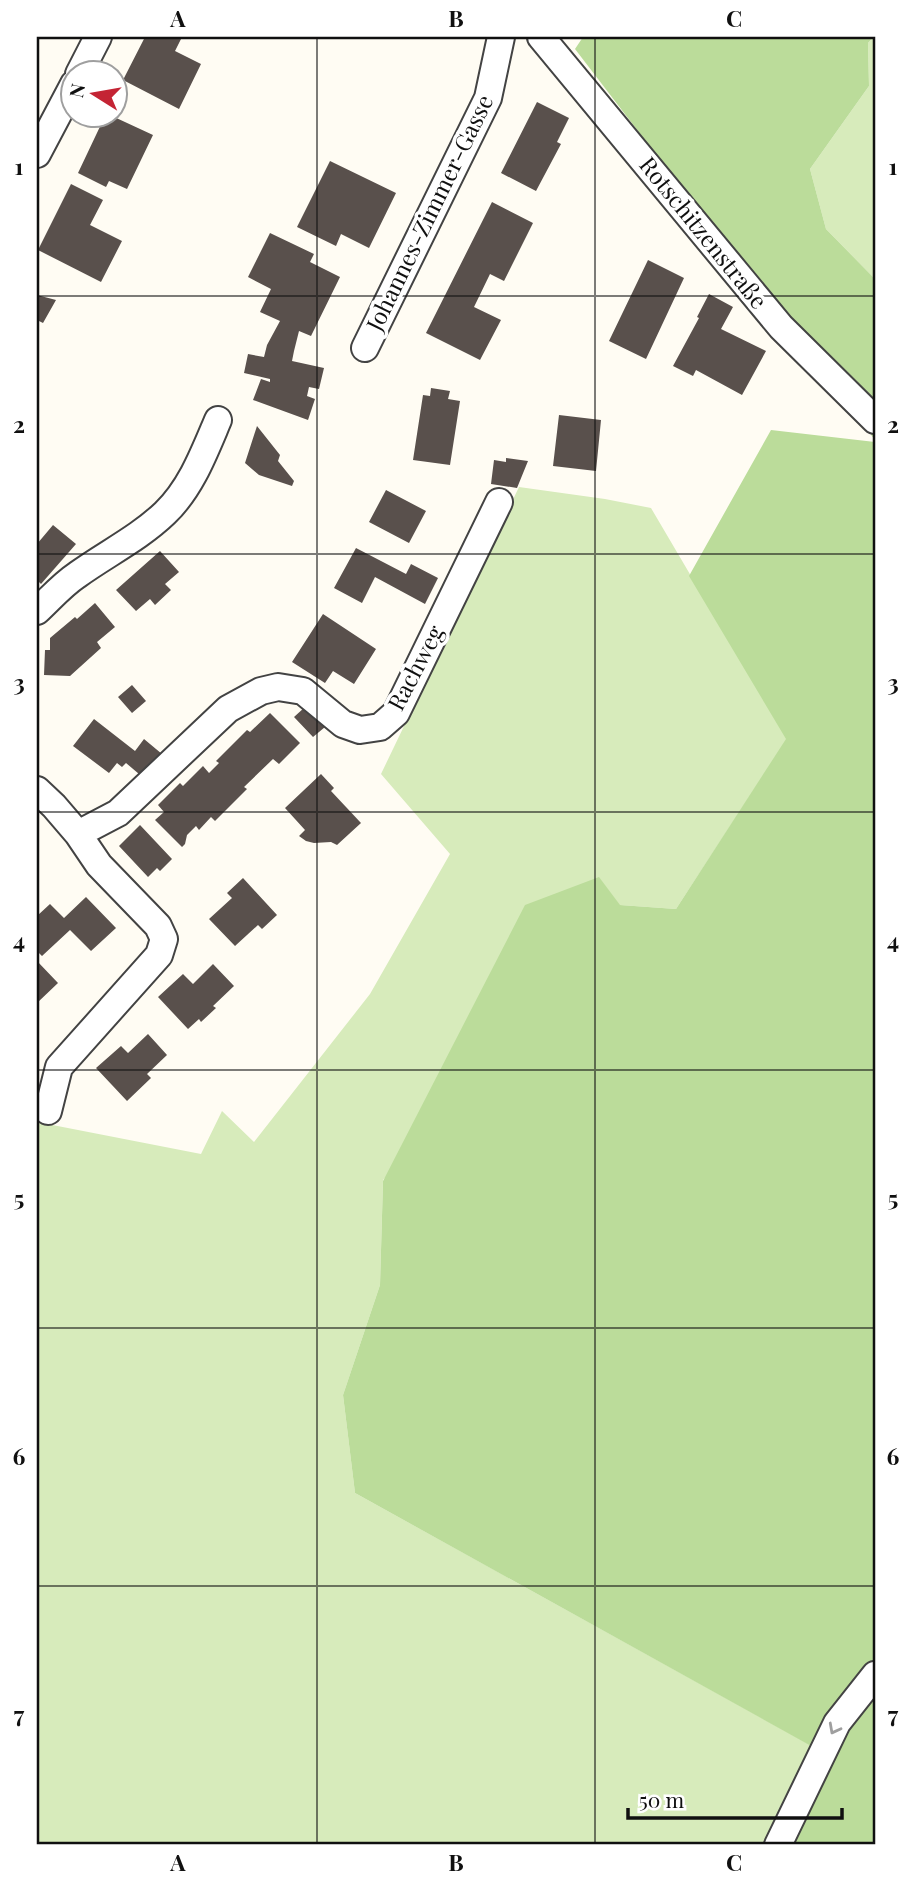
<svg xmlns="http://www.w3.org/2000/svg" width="912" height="1882" font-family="'Playfair Display',serif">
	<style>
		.green { fill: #d7ebbb }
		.forest { fill: #bbdc9a }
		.building { fill: #59504c }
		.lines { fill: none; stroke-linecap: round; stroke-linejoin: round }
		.street-casing { stroke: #434343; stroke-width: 30 }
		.street { stroke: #fff; stroke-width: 26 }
		.oneway { stroke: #9f9f9f }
		.grid { fill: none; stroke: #101010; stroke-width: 2; stroke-opacity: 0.55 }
		.labels { text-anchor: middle; stroke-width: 7; stroke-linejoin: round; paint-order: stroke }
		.street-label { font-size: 23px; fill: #101010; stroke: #fff }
		.neatline { fill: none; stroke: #101010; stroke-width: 2.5 }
		.grid-label { font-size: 23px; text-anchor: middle; font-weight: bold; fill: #101010 }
	</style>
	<rect width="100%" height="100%" fill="#fffcf3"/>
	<path class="green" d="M 873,37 L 875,37 L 875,279 L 826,229 L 810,169 L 869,86 L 868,43 Z
		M 519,487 L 605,499 L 651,508 L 787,739 L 676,909 L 620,905 L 383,1180 L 380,1285 L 343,1395 L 355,1493 L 814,1747 L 768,1845 L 37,1845 L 37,1122 L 201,1154 L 222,1111 L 254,1142 L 370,994 L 450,854 L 381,774 Z"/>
	<path class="forest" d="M 583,37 L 873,37 L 868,43 L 869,86 L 810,169 L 826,229 L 875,279 L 875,440 L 575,49 Z
		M 771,430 L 875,442 L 875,1845 L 793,1845 L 831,1757 L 355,1493 L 343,1395 L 380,1285 L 383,1181 L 525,905 L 599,877 L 620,905 L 676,909 L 786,739 L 689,576 Z"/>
	<path class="building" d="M 145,37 L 182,37 L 175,51 L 201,64 L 179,109 L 123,80 Z
		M 537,102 L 569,118 L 557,142 L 561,144 L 536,191 L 501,173 Z
		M 105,116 L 112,116 L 153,135 L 127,189 L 109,181 L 106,187 L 78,173 Z
		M 330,161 L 396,193 L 369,248 L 341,234 L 336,246 L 297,227 Z
		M 71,184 L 103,200 L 90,225 L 122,241 L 101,282 L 38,250 Z
		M 492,202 L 533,223 L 504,281 L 490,274 L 474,307 L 501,320 L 480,360 L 426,333 Z
		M 270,233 L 314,254 L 310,262 L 340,277 L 311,336 L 299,331 L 294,351 L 292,361 L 324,368 L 319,389 L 309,387 L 307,396 L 315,399 L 308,420 L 253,400 L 261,379 L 270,382 L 270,379 L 244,373 L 248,354 L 264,357 L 267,345 L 280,321 L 260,312 L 271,289 L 248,277 Z
		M 648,260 L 684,278 L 646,359 L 609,341 Z
		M 709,294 L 733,307 L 721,329 L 766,351 L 742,395 L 696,370 L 693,376 L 673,366 L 699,318 L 697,317 Z
		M 37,295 L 56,300 L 43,323 L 37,320 Z
		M 431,388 L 450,391 L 448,399 L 460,401 L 450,465 L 413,460 L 423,395 L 430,396 Z
		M 559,415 L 601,420 L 596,471 L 553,466 Z
		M 257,426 L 280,455 L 278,461 L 294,481 L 292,486 L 259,475 L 245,463 Z
		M 506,458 L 528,461 L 517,488 L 491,484 L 494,460 L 506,462 Z
		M 386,490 L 426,511 L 409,543 L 369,522 Z
		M 53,525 L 76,544 L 41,584 L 37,580 L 37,544 Z
		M 356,548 L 406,574 L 411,564 L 438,578 L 425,604 L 375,577 L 362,603 L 334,588 Z
		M 160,551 L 179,572 L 165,584 L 171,590 L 155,605 L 150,599 L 136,611 L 116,590 Z
		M 95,603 L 115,627 L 97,642 L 101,648 L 70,676 L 44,675 L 45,650 L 50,650 L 50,638 L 75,617 L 77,619 Z
		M 323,614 L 376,649 L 354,684 L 333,671 L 325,683 L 292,662 Z
		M 132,685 L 146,701 L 132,713 L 118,697 Z
		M 305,707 L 325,727 L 313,737 L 294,717 Z
		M 270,713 L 300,743 L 279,764 L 273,759 L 244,787 L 247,789 L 215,821 L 211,817 L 199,830 L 196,826 L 187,835 L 185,844 L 182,847 L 155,820 L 164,812 L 158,805 L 180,783 L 183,786 L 203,766 L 209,773 L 219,763 L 216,761 L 247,730 L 250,732 Z
		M 94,719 L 135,751 L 144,739 L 162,754 L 139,774 L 126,763 L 122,767 L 117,763 L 109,773 L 73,746 Z
		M 321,774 L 334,788 L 331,791 L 361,823 L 337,845 L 331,842 L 314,843 L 306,841 L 299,836 L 305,830 L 285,808 Z
		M 140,825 L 172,859 L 160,871 L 157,868 L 148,877 L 119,846 Z
		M 243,878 L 277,915 L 262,929 L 258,925 L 235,946 L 209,919 L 232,898 L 227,893 Z
		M 86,897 L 116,928 L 91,951 L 70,930 L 42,956 L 37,951 L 37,916 L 50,904 L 64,918 Z
		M 37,961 L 58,983 L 37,1003 Z
		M 213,964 L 234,986 L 213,1006 L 216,1008 L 201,1022 L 199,1019 L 188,1029 L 158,997 L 183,974 L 193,984 Z
		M 148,1034 L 167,1055 L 147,1074 L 151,1078 L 127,1101 L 96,1068 L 121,1046 L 128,1053 Z"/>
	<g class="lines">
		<g class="street-casing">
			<path id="street" d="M 541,37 L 781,327 L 875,420
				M 79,74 L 98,37
				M 37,154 L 74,84
				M 365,348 L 488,98 L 501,37
				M 37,611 C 50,599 62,585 77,575 C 106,554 139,538 165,513 C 191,488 204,453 218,420
				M 37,790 L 54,806 L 78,834 L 99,865 L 158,926 L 164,939 L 159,955 L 59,1067 L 48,1111
				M 78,834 L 118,813 L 228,709 L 261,691 L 278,687 L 303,691 L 343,724 L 360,730 L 380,727 L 396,713 L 499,502
				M 778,1845 L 837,1723 L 875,1675"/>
		</g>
		<use href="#street" class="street"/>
	</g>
	<defs><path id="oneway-chevron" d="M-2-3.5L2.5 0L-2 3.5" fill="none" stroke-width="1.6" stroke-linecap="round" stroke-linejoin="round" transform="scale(1.75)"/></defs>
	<use class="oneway" href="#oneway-chevron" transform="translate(834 1729) rotate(118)"/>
	<path class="grid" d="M 317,37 L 317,1845M 595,37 L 595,1845M 37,296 L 875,296M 37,554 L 875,554M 37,812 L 875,812M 37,1070 L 875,1070M 37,1328 L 875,1328M 37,1586 L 875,1586"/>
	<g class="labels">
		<g class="street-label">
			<text transform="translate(430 213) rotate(-64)" y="8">Johannes-Zimmer-Gasse</text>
			<text transform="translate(703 233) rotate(51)" y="8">Rotschitzenstraße</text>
			<text transform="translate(416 668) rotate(-62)" y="8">Rachweg</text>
		</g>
	</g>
	<rect width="912" height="1882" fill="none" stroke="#ffffff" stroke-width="77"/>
	<g transform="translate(94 94) rotate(281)"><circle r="33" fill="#ffffff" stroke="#9f9f9f" stroke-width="2"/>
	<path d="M0-5L12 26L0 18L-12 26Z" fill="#c42434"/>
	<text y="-10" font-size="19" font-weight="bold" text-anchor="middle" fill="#101010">N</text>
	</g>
	<path d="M628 1808v10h214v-10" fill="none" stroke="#101010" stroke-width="3.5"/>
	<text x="639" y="1808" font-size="21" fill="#101010" stroke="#ffffff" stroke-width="5" paint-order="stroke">50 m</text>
	<rect x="38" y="38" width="836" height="1805" class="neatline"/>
	<g class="grid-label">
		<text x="178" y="27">A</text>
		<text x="456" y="27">B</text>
		<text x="734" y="27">C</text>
		<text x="19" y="175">1</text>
		<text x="893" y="175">1</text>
		<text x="19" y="433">2</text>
		<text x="893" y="433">2</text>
		<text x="19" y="691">3</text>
		<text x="893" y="691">3</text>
		<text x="19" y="949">4</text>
		<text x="893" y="949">4</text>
		<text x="19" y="1207">5</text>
		<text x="893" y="1207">5</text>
		<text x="19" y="1465">6</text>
		<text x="893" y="1465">6</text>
		<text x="19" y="1723">7</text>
		<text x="893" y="1723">7</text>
		<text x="178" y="1871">A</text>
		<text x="456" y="1871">B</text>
		<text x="734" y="1871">C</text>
	</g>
</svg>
